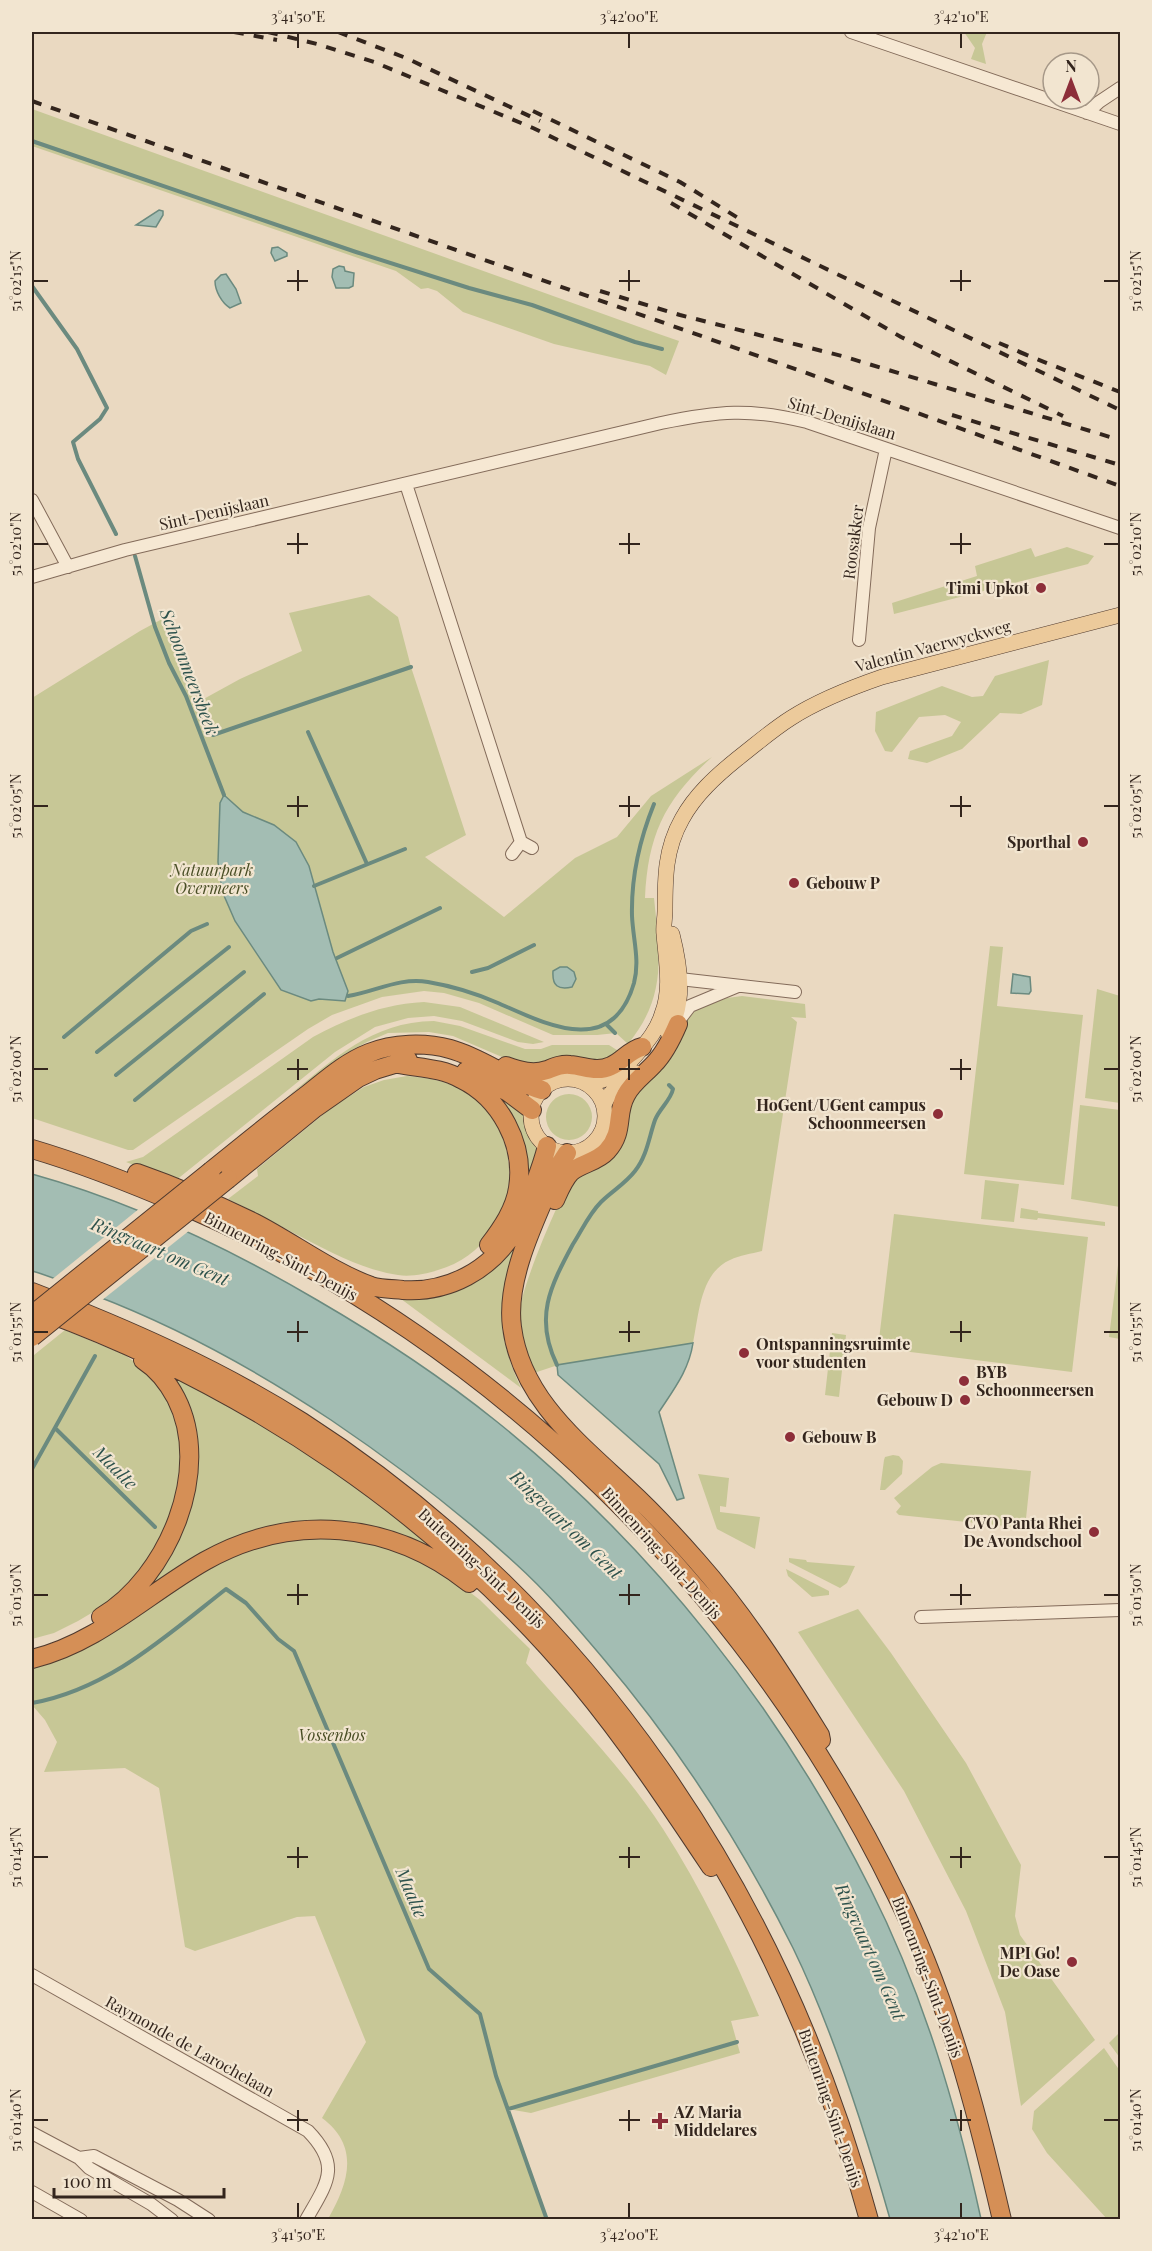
<svg xmlns="http://www.w3.org/2000/svg" width="1152" height="2251" font-family="'Playfair Display',serif">
	<style>
		.green { fill: #c7c796 }
		.water { fill: #a3bdb3; stroke: #6b8a7f; stroke-width: 1.5 }
		.pier { fill: #ead9c1 }
		.lines { fill: none; stroke-linecap: round; stroke-linejoin: round }
		.stream { stroke: #6b8a7f; stroke-width: 4 }
		.minor-casing { stroke: #836b5a; stroke-width: 14 }
		.major-casing { stroke: #503a2e; stroke-width: 16 }
		.highway-casing { stroke: #503a2e; stroke-width: 20 }
		.minor { stroke: #f6e8d3; stroke-width: 12 }
		.major { stroke: #ecca9b; stroke-width: 15 }
		.highway { stroke: #d58f56; stroke-width: 18 }
		.rail { stroke: #33251d; stroke-width: 4; stroke-dasharray: 10 10; stroke-linecap: butt }
		.highway-bridge-casing { stroke: #503a2e; stroke-width: 20; stroke-linecap: butt }
		.highway-bridge { stroke: #d58f56; stroke-width: 18 }
		.ticks { fill: none; stroke: #33251d; stroke-width: 2 }
		.poi-dot { fill: #8d2e39; stroke: #f2e5d0; stroke-width: 2 }
		.labels { text-anchor: middle; stroke-width: 4.5; stroke-linejoin: round; paint-order: stroke }
		.street-label { font-size: 16px; fill: #33251d; stroke: #f2e5d0 }
		.poi-label { font-size: 16px; font-weight: bold; fill: #33251d; stroke: #f2e5d0; text-anchor: end }
		.park-label { font-size: 16px; font-style: italic; fill: #494e25; stroke: #f2e5d0 }
		.water-label { font-size: 18px; font-style: italic; fill: #2d524c; stroke: #f2e5d0 }
		.neatline { fill: none; stroke: #33251d; stroke-width: 2 }
		.ticks-label { font-size: 15px; text-anchor: middle; fill: #33251d }
	</style>
	<rect width="100%" height="100%" fill="#ead9c1"/>
	<path class="green" d="M 964,32 L 987,32 L 982,44 L 986,64 L 971,59 L 975,48 Z
		M 32,109 L 656,333 L 679,341 L 666,375 L 650,366 L 554,344 L 463,312 L 437,291 L 428,288 L 421,289 L 396,271 L 32,146 Z
		M 1067,547 L 1094,556 L 1088,564 L 894,614 L 892,603 L 977,576 L 975,566 L 1031,548 L 1035,557 Z
		M 369,595 L 398,617 L 411,667 L 466,835 L 425,857 L 504,917 L 575,858 L 617,837 L 651,796 L 712,757 C 665,800 648,834 645,898 L 654,898 C 660,956 667,996 628,1044 L 616,1033 L 597,1035 L 553,1035 L 479,1003 L 444,993 L 424,991 L 382,997 L 332,1015 L 308,1029 L 133,1150 L 128,1150 L 32,1118 L 32,698 L 140,631 L 164,618 L 200,701 L 240,679 L 302,651 L 289,613 Z
		M 1049,660 L 1042,705 L 1021,714 L 1000,713 L 962,749 L 927,763 L 908,759 L 910,751 L 952,736 L 961,722 L 945,715 L 919,717 L 892,752 L 885,751 L 875,731 L 876,712 L 942,686 L 972,697 L 983,696 L 995,676 Z
		M 990,946 L 1003,947 L 997,1006 L 1083,1015 L 1064,1185 L 964,1174 Z
		M 1097,989 L 1120,996 L 1120,1103 L 1085,1098 Z
		M 742,996 L 805,1004 L 806,1018 L 791,1017 L 797,1022 L 762,1251 C 751,1254 740,1255 730,1260 C 700,1273 699,1315 693,1343 L 558,1365 L 534,1373 C 526,1351 519,1328 521,1305 C 522,1287 562,1189 574,1177 C 580,1171 591,1169 599,1165 L 625,1110 L 693,1009 L 727,998 Z
		M 424,1002 L 460,1007 L 544,1042 L 533,1044 L 518,1042 L 462,1021 L 434,1016 L 408,1018 L 375,1027 L 335,1052 L 175,1181 L 126,1162 L 143,1157 L 313,1037 C 349,1018 383,1004 424,1002 Z
		M 434,1021 L 460,1026 L 525,1049 L 541,1049 L 552,1045 L 609,1045 L 620,1052 L 608,1061 L 535,1065 L 509,1060 L 453,1036 L 429,1032 L 388,1033 L 367,1042 L 347,1053 L 288,1096 C 334,1059 371,1022 434,1021 Z
		M 407,1076 C 433,1078 459,1083 478,1102 C 534,1154 511,1249 438,1270 C 426,1274 410,1277 398,1275 C 365,1270 334,1254 305,1239 C 279,1225 254,1212 228,1199 L 258,1176 L 257,1169 L 331,1108 L 364,1087 L 384,1080 Z
		M 479,1085 L 527,1112 L 529,1132 L 541,1148 L 501,1241 L 490,1251 L 523,1170 Z
		M546 1117a23 23 0 1 1 46 0a23 23 0 1 1-46 0Z
		M 1080,1105 L 1120,1110 L 1120,1207 L 1071,1199 Z
		M 985,1180 L 1019,1184 L 1014,1222 L 981,1219 Z
		M 1021,1208 L 1038,1211 L 1038,1213 L 1105,1222 L 1105,1226 L 1038,1218 L 1037,1220 L 1020,1218 Z
		M 894,1214 L 1088,1237 L 1072,1372 L 878,1348 Z
		M 526,1217 C 502,1287 488,1317 521,1388 L 397,1296 L 442,1293 Z
		M 1120,1249 L 1120,1339 L 1109,1337 Z
		M 65,1330 L 125,1355 L 144,1369 L 169,1398 L 182,1435 L 180,1487 L 162,1538 L 132,1581 L 110,1602 L 78,1621 L 54,1633 L 32,1639 L 32,1355 L 34,1355 Z
		M 832,1333 L 846,1335 L 839,1397 L 825,1395 Z
		M 158,1366 L 260,1421 L 383,1505 L 458,1567 L 420,1547 L 281,1527 L 126,1607 L 196,1462 Z
		M 893,1455 L 899,1456 L 903,1461 L 902,1474 L 885,1490 L 880,1490 L 884,1460 L 885,1457 Z
		M 941,1463 L 1031,1471 L 1025,1528 L 899,1515 L 896,1512 L 901,1506 L 894,1498 L 932,1467 Z
		M 698,1474 L 729,1478 L 726,1507 L 720,1506 L 720,1512 L 760,1517 L 755,1549 L 717,1529 Z
		M 296,1537 L 348,1537 L 402,1552 L 454,1580 L 480,1600 L 530,1649 L 526,1663 C 571,1716 625,1770 663,1829 C 701,1888 732,1952 759,2016 L 731,2021 L 740,2053 L 531,2113 L 508,2109 L 547,2219 L 328,2219 C 348,2184 361,2147 322,2118 L 366,2042 L 315,1916 L 297,1917 L 195,1951 L 185,1947 L 159,1788 L 125,1768 L 44,1772 L 57,1742 L 45,1720 L 32,1705 L 32,1666 L 236,1553 Z
		M 789,1558 L 806,1560 L 807,1562 L 855,1566 L 847,1583 L 840,1588 L 789,1562 Z
		M 786,1569 L 829,1591 L 829,1595 L 812,1597 L 788,1576 Z
		M 858,1609 L 891,1653 L 966,1763 L 1021,1865 L 1015,1916 L 1020,1935 L 1095,2040 L 1021,2106 L 1005,2012 L 966,1911 L 904,1791 L 798,1632 Z
		M 1120,2032 L 1120,2058 L 1109,2043 Z
		M 1104,2048 L 1120,2071 L 1120,2219 L 1107,2219 L 1047,2153 L 1032,2129 L 1034,2111 Z"/>
	<path class="water" d="M 159,210 L 163,211 L 163,215 L 156,227 L 136,225 Z
		M 278,247 L 287,253 L 287,256 L 275,261 L 271,253 L 272,248 Z
		M 339,266 L 344,267 L 345,271 L 354,273 L 353,286 L 349,288 L 336,288 L 332,277 L 333,269 Z
		M 226,274 L 236,289 L 241,303 L 230,308 C 222,303 215,291 215,281 L 221,275 Z
		M 224,795 L 243,812 L 274,825 L 296,842 L 309,866 L 333,952 L 348,991 L 345,1001 L 319,999 L 311,1001 L 281,990 L 235,921 L 222,891 L 218,862 L 220,803 Z
		M 560,967 L 567,967 L 574,972 L 576,979 L 572,987 C 558,990 552,986 553,971 Z
		M 1013,974 L 1030,977 L 1031,991 L 1029,994 L 1011,993 Z
		M 32,1174 C 132,1202 227,1247 317,1300 C 379,1336 440,1376 496,1421 C 652,1546 781,1710 870,1888 C 923,1993 956,2105 981,2219 L 890,2219 C 865,2131 833,2030 793,1948 C 741,1844 678,1746 602,1657 C 575,1625 547,1592 516,1564 C 458,1511 396,1464 331,1420 C 256,1370 178,1327 94,1295 C 74,1286 53,1277 32,1271 Z
		M 693,1343 C 689,1370 674,1389 659,1412 L 684,1498 L 677,1500 L 659,1464 L 558,1375 L 557,1365 Z"/>
	<path class="pier" d="M 140,1208 L 190,1230 L 101,1301 L 50,1281 Z"/>
	<g class="lines">
		<path class="stream" d="M 32,141 L 356,252 L 469,288 L 532,305 L 635,342 L 662,349
			M 32,286 L 77,349 L 107,408 L 100,419 L 73,442 L 78,459 L 116,534
			M 135,556 L 155,627 L 169,663 L 186,696 L 224,795
			M 308,732 L 367,864
			M 213,735 L 411,667
			M 314,886 L 405,849
			M 337,958 L 440,908
			M 472,972 L 488,968 L 534,945
			M 348,996 C 375,992 399,977 428,982 C 452,986 475,993 498,1003 C 546,1024 612,1059 634,983 C 640,960 633,939 632,916 C 631,876 639,841 654,804
			M 606,1024 L 615,1033
			M 64,1037 L 191,931 L 207,924
			M 97,1052 L 229,947
			M 116,1075 L 244,972
			M 135,1100 L 264,994
			M 557,1365 C 534,1318 550,1287 573,1244 C 582,1230 589,1214 601,1202 C 612,1191 625,1184 635,1171 C 647,1156 649,1137 655,1120 C 659,1109 671,1100 673,1089 L 669,1085
			M 55,1428 L 155,1527
			M 32,1469 L 95,1356
			M 32,1703 C 109,1689 166,1636 226,1589 L 246,1603 L 278,1639 L 294,1651 L 429,1969 L 480,2014 L 496,2076 L 547,2220
			M 508,2109 L 737,2042"/>
		<g class="minor-casing">
			<path id="minor" d="M 851,32 L 1120,124
				M 1087,113 L 1099,102 L 1120,88
				M 406,484 L 521,842 L 512,854
				M 32,500 L 68,567
				M 32,577 L 125,550 L 661,423 C 718,411 750,408 807,422 L 1120,528
				M 859,640 L 869,528 L 886,449
				M 521,842 L 532,848
				M 671,978 L 795,992
				M 674,1027 L 690,1006 L 738,986
				M 921,1617 L 1120,1610
				M 32,1975 L 308,2131 C 342,2166 327,2183 306,2220
				M 32,2133 L 79,2158 L 89,2168 L 151,2204 L 172,2220
				M 79,2158 L 94,2156 L 178,2200 L 209,2220
				M 32,2192 L 81,2220"/>
		</g>
		<g class="major-casing">
			<path id="major" d="M 668,1033 C 686,1003 680,966 672,934
				M531 1116a37 37 0 1 1 74 0a37 37 0 1 1-74 0Z
				M 586,1083 C 606,1083 622,1071 635,1056 C 646,1043 657,1031 662,1014 C 672,989 666,960 664,934 C 663,926 665,919 665,911 C 665,878 665,849 682,819 C 695,795 716,776 737,759 C 755,745 772,730 791,718 C 819,700 850,688 882,677 L 1120,615
				M 604,1106 C 607,1091 625,1082 637,1073"/>
		</g>
		<g class="highway-casing">
			<path id="highway" d="M 398,1064 C 420,1068 442,1068 461,1079 C 500,1098 525,1144 518,1188 C 515,1209 502,1228 489,1245
				M 506,1066 C 520,1071 533,1075 547,1070 C 555,1067 561,1064 570,1065 C 585,1066 596,1073 611,1066 C 623,1061 629,1050 642,1047
				M 466,1071 L 508,1092 L 532,1110
				M 32,1149 C 83,1164 133,1184 182,1205 C 493,1339 748,1590 896,1894 C 947,1997 976,2108 1002,2220
				M 567,1153 L 558,1167 C 539,1213 505,1276 512,1327 C 521,1398 578,1442 628,1489 C 652,1511 675,1536 697,1561 C 744,1614 782,1674 820,1735 L 821,1740
				M 211,1171 C 243,1145 275,1119 308,1094 C 327,1079 346,1062 369,1053 C 393,1043 425,1042 450,1049 C 483,1058 510,1081 542,1090
				M 137,1173 C 177,1187 216,1204 255,1223 C 292,1242 332,1272 371,1286 C 381,1289 393,1289 403,1290 C 449,1293 490,1270 514,1232 C 522,1220 526,1206 531,1194 C 537,1178 543,1163 547,1146
				M 228,1179 L 315,1108 L 358,1078 L 375,1070 L 408,1060
				M 555,1200 C 559,1191 564,1179 571,1172 C 582,1163 597,1162 607,1151 C 625,1131 615,1114 626,1095 C 632,1083 645,1074 654,1064 C 665,1053 672,1038 678,1024
				M 32,1292 C 125,1328 217,1368 302,1422 C 588,1606 781,1894 869,2220
				M 45,1312 C 249,1387 439,1515 579,1683 C 627,1741 669,1804 711,1867
				M 101,1617 C 168,1577 213,1470 176,1398 C 168,1383 157,1369 143,1360
				M 32,1659 C 98,1643 147,1594 205,1561 C 292,1512 391,1521 469,1583"/>
		</g>
		<use href="#minor" class="minor"/>
		<use href="#major" class="major"/>
		<use href="#highway" class="highway"/>
		<path class="rail" d="M 234,32 L 277,40
			M 268,32 L 317,44 L 374,62 L 533,128 L 1120,410
			M 338,32 L 406,58 L 540,121
			M 32,101 L 801,371 L 1120,486
			M 533,111 L 680,182 L 743,221
			M 671,203 L 901,337 L 1063,416
			M 600,291 L 680,315 L 842,356 L 1120,440
			M 999,343 L 1027,355
			M 1019,352 L 1120,392
			M 952,415 L 1120,465"/>
		<g class="highway-bridge-casing">
			<path id="highway-bridge" d="M 32,1315 L 211,1171
				M 32,1337 L 228,1179"/>
		</g>
		<use href="#highway-bridge" class="highway-bridge"/>
	</g>
	<path class="ticks" d="M 298,33 L 298,48M 629,33 L 629,48M 961,33 L 961,48M 298,270 L 298,291M 629,270 L 629,291M 961,270 L 961,291M 33,281 L 48,281M 287,281 L 308,281M 619,281 L 640,281M 950,281 L 971,281M 1104,281 L 1119,281M 298,533 L 298,554M 629,533 L 629,554M 961,533 L 961,554M 33,544 L 48,544M 287,544 L 308,544M 619,544 L 640,544M 950,544 L 971,544M 1104,544 L 1119,544M 298,796 L 298,817M 629,796 L 629,817M 961,796 L 961,817M 33,806 L 48,806M 287,806 L 308,806M 619,806 L 640,806M 950,806 L 971,806M 1104,806 L 1119,806M 298,1059 L 298,1080M 629,1059 L 629,1080M 961,1059 L 961,1080M 33,1069 L 48,1069M 287,1069 L 308,1069M 619,1069 L 640,1069M 950,1069 L 971,1069M 1104,1069 L 1119,1069M 298,1321 L 298,1342M 629,1321 L 629,1342M 961,1321 L 961,1342M 33,1332 L 48,1332M 287,1332 L 308,1332M 619,1332 L 640,1332M 950,1332 L 971,1332M 1104,1332 L 1119,1332M 298,1584 L 298,1605M 629,1584 L 629,1605M 961,1584 L 961,1605M 33,1595 L 48,1595M 287,1595 L 308,1595M 619,1595 L 640,1595M 950,1595 L 971,1595M 1104,1595 L 1119,1595M 298,1847 L 298,1868M 629,1847 L 629,1868M 961,1847 L 961,1868M 33,1857 L 48,1857M 287,1857 L 308,1857M 619,1857 L 640,1857M 950,1857 L 971,1857M 1104,1857 L 1119,1857M 298,2110 L 298,2131M 629,2110 L 629,2131M 961,2110 L 961,2131M 33,2120 L 48,2120M 287,2120 L 308,2120M 619,2120 L 640,2120M 950,2120 L 971,2120M 1104,2120 L 1119,2120M 298,2203 L 298,2218M 629,2203 L 629,2218M 961,2203 L 961,2218"/>
	<g class="poi-dot">
		<circle cx="1041" cy="588" r="6"/>
		<circle cx="1083" cy="842" r="6"/>
		<circle cx="794" cy="883" r="6"/>
		<circle cx="938" cy="1114" r="6"/>
		<circle cx="744" cy="1353" r="6"/>
		<circle cx="964" cy="1381" r="6"/>
		<circle cx="965" cy="1400" r="6"/>
		<circle cx="790" cy="1437" r="6"/>
		<circle cx="1094" cy="1532" r="6"/>
		<circle cx="1072" cy="1962" r="6"/>
		<path d="M657 2112h6v6h6v6h-6v6h-6v-6h-6v-6h6z"/>
	</g>
	<g class="labels">
		<g class="street-label">
			<text transform="translate(842 418) rotate(17)" y="6">Sint-Denijslaan</text>
			<text transform="translate(214 512) rotate(-13)" y="6">Sint-Denijslaan</text>
			<text transform="translate(853 542) rotate(-83)" y="6">Roosakker</text>
			<text transform="translate(933 646) rotate(-15)" y="6">Valentin Vaerwyckweg</text>
			<text transform="translate(281 1256) rotate(28)" y="6">Binnenring-Sint-Denijs</text>
			<text transform="translate(662 1553) rotate(48)" y="6">Binnenring-Sint-Denijs</text>
			<text transform="translate(482 1568) rotate(43)" y="6">Buitenring-Sint-Denijs</text>
			<text transform="translate(928 1977) rotate(69)" y="6">Binnenring-Sint-Denijs</text>
			<text transform="translate(190 2046) rotate(29)" y="6">Raymonde de Larochelaan</text>
			<text transform="translate(831 2108) rotate(71)" y="6">Buitenring-Sint-Denijs</text>
		</g>
		<g class="poi-label">
			<text x="1029" y="594">Timi Upkot</text>
			<text x="1071" y="848">Sporthal</text>
			<text x="806" y="889" text-anchor="start">Gebouw P</text>
			<text x="926" y="1111">HoGent/UGent campus<tspan x="926" dy="18">Schoonmeersen</tspan></text>
			<text x="756" y="1350" text-anchor="start">Ontspanningsruimte<tspan x="756" dy="18">voor studenten</tspan></text>
			<text x="976" y="1378" text-anchor="start">BYB<tspan x="976" dy="18">Schoonmeersen</tspan></text>
			<text x="953" y="1406">Gebouw D</text>
			<text x="802" y="1443" text-anchor="start">Gebouw B</text>
			<text x="1082" y="1529">CVO Panta Rhei<tspan x="1082" dy="18">De Avondschool</tspan></text>
			<text x="1060" y="1959">MPI Go!<tspan x="1060" dy="18">De Oase</tspan></text>
			<text x="674" y="2118" text-anchor="start">AZ Maria<tspan x="674" dy="18">Middelares</tspan></text>
		</g>
		<g class="park-label">
			<text x="212" y="876">Natuurpark<tspan x="212" dy="18">Overmeers</tspan></text>
			<text x="332" y="1741">Vossenbos</text>
		</g>
		<g class="water-label">
			<text transform="translate(189 672) rotate(69)" y="6">Schoonmeersbeek</text>
			<text transform="translate(160 1252) rotate(23)" y="6">Ringvaart om Gent</text>
			<text transform="translate(115 1468) rotate(45)" y="6">Maalte</text>
			<text transform="translate(566 1525) rotate(44)" y="6">Ringvaart om Gent</text>
			<text transform="translate(411 1893) rotate(67)" y="6">Maalte</text>
			<text transform="translate(870 1952) rotate(66)" y="6">Ringvaart om Gent</text>
		</g>
	</g>
	<rect width="1152" height="2251" fill="none" stroke="#f2e5d0" stroke-width="66"/>
	<g transform="translate(1071 81)"><circle r="28" fill="#f2e5d0" stroke="#a69888" stroke-width="1.5"/>
	<path d="M0-4.5L10 22L0 15L-10 22Z" fill="#8d2e39"/>
	<text y="-9" font-size="16" font-weight="bold" text-anchor="middle" fill="#33251d">N</text>
	</g>
	<path d="M54 2188v9h170v-9" fill="none" stroke="#33251d" stroke-width="3"/>
	<text x="63" y="2188" font-size="18" fill="#33251d" stroke="#f2e5d0" stroke-width="4.5" paint-order="stroke">100 m</text>
	<rect x="33" y="33" width="1086" height="2185" class="neatline"/>
	<g class="ticks-label">
		<text x="298" y="22">3°41'50"E</text>
		<text x="629" y="22">3°42'00"E</text>
		<text x="961" y="22">3°42'10"E</text>
		<text transform="translate(16 281) rotate(-90)" y="5">51°02'15"N</text>
		<text transform="translate(1136 281) rotate(-90)" y="5">51°02'15"N</text>
		<text transform="translate(16 544) rotate(-90)" y="5">51°02'10"N</text>
		<text transform="translate(1136 544) rotate(-90)" y="5">51°02'10"N</text>
		<text transform="translate(16 806) rotate(-90)" y="5">51°02'05"N</text>
		<text transform="translate(1136 806) rotate(-90)" y="5">51°02'05"N</text>
		<text transform="translate(16 1069) rotate(-90)" y="5">51°02'00"N</text>
		<text transform="translate(1136 1069) rotate(-90)" y="5">51°02'00"N</text>
		<text transform="translate(16 1332) rotate(-90)" y="5">51°01'55"N</text>
		<text transform="translate(1136 1332) rotate(-90)" y="5">51°01'55"N</text>
		<text transform="translate(16 1595) rotate(-90)" y="5">51°01'50"N</text>
		<text transform="translate(1136 1595) rotate(-90)" y="5">51°01'50"N</text>
		<text transform="translate(16 1857) rotate(-90)" y="5">51°01'45"N</text>
		<text transform="translate(1136 1857) rotate(-90)" y="5">51°01'45"N</text>
		<text transform="translate(16 2120) rotate(-90)" y="5">51°01'40"N</text>
		<text transform="translate(1136 2120) rotate(-90)" y="5">51°01'40"N</text>
		<text x="298" y="2240">3°41'50"E</text>
		<text x="629" y="2240">3°42'00"E</text>
		<text x="961" y="2240">3°42'10"E</text>
	</g>
</svg>
